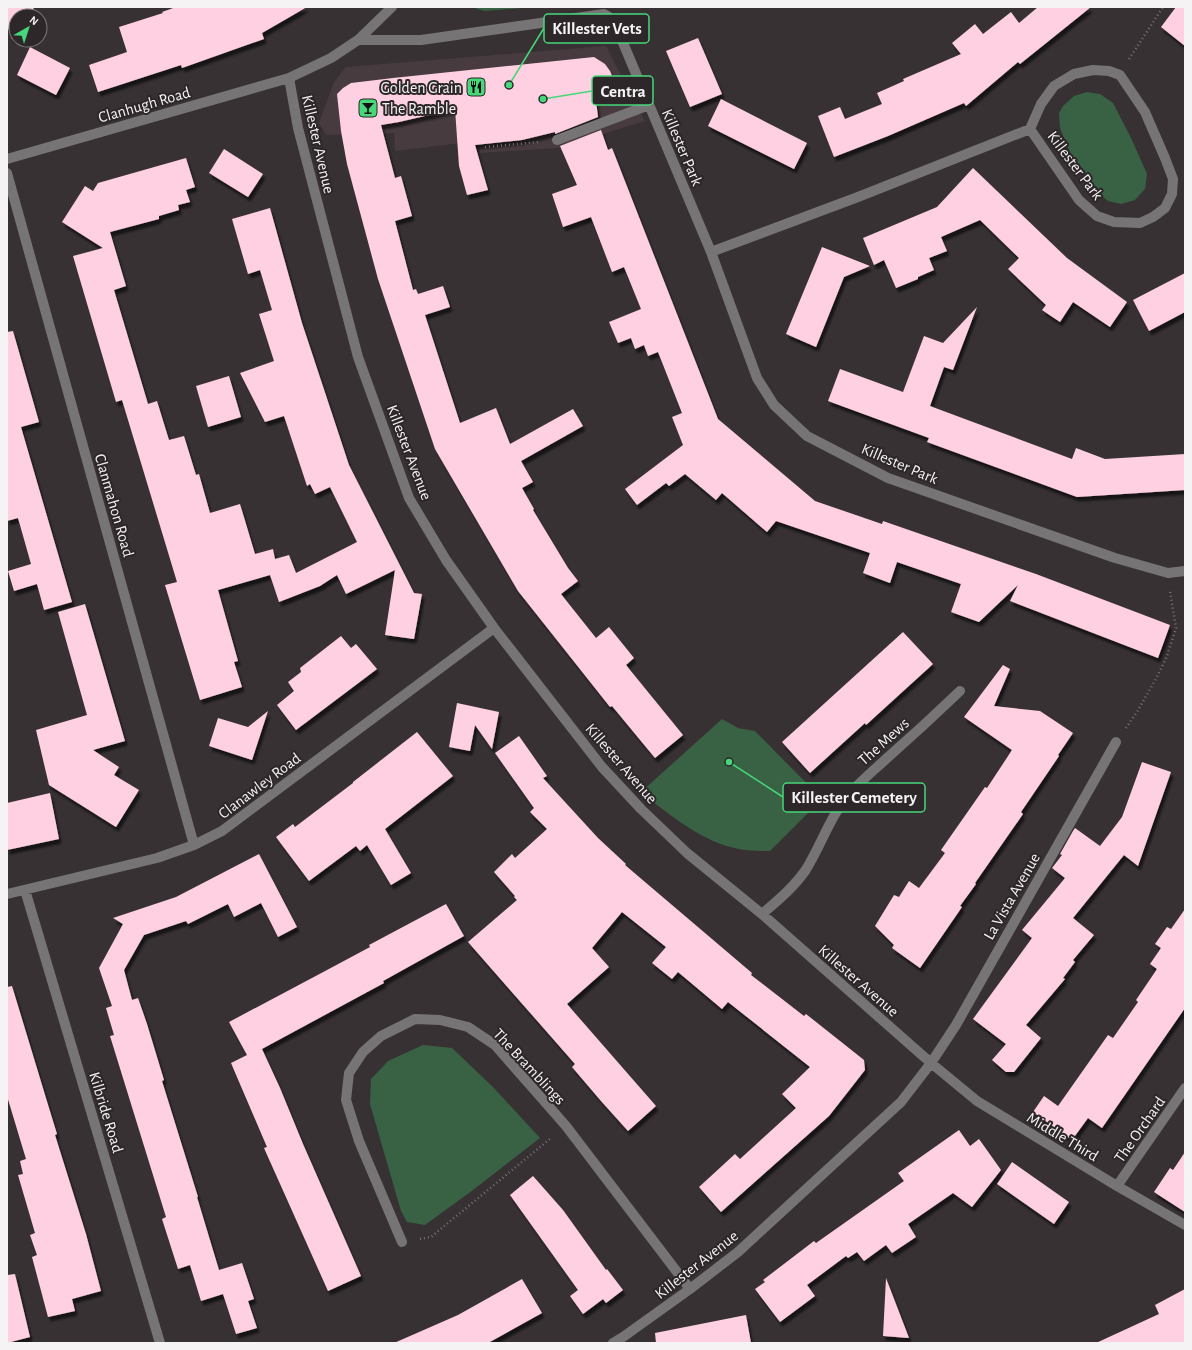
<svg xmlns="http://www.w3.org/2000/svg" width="1192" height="1350" font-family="'Alegreya Sans',sans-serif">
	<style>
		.built { fill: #473b3f }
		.green { fill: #386243 }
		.building { fill: #fed0e1; filter: url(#shadow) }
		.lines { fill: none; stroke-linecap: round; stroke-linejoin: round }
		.path { stroke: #767173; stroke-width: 2.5; stroke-dasharray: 1 3; stroke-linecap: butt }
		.minor { stroke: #777475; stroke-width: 10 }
		.labels { text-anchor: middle; stroke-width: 4; stroke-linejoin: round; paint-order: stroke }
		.poi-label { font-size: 16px; fill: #f6f3f4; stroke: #2d2729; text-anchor: end }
		.street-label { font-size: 16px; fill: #f6f3f4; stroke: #2d2729 }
		.leader { fill: none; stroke: #46d77a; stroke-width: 1.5 }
		.callout-dot { fill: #46d77a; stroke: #2d2729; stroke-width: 1.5 }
		.callout { fill: #2d2729; stroke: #46d77a; stroke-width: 1.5 }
		.callout-label { font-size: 17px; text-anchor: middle; font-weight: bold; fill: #f6f3f4 }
	</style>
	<defs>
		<filter id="shadow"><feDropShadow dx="2.5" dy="4.5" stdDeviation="1" flood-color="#0009"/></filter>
	</defs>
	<rect width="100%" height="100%" fill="#373133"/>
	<path class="built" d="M 606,46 L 645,121 L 557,148 L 480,153 L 478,141 L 395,151 L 394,133 L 326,135 L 319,123 L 334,82 L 346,67 Z"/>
	<path class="green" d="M 472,7 L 536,7 L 484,11 Z
		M 1087,92 L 1100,94 L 1113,103 L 1132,140 L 1147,174 L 1145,189 L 1135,200 L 1121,204 L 1108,201 L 1093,189 L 1069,150 L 1060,128 L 1059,113 L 1063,106 L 1074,96 Z
		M 722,719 L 738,728 L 755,731 L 822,799 L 770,851 C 760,851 749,851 739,849 C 704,843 668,814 641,792 Z
		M 423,1045 L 452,1048 L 493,1087 L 540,1138 L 469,1193 L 425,1225 L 407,1222 L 401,1211 L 370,1104 L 371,1079 L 388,1061 Z"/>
	<path class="building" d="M 7,7 L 33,7 L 36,16 L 16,16 L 16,37 L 12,39 L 7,25 Z
		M 176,7 L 307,7 L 262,33 L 264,39 L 182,68 L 181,65 L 98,92 L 89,65 L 127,52 L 119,27 L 163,13 L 162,12 Z
		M 1038,7 L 1091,7 L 1020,64 L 1018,62 L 966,106 L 964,103 L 888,136 L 834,157 L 818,116 L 840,107 L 845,119 L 882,104 L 877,93 L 904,81 L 903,79 L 961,54 L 952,43 L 975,24 L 983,34 L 1011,12 L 1019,23 Z
		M 1176,7 L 1185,7 L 1185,46 L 1161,27 Z
		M 698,38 L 722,94 L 690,107 L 666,51 Z
		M 30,47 L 70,68 L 56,95 L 17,75 Z
		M 594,57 L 605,64 L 610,71 L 618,91 L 595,93 L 598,117 L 555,134 L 555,132 L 522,140 L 475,145 L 488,190 L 467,195 L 459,166 L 455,109 L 399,122 L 381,125 L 395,178 L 401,176 L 412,216 L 395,221 L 413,290 L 416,289 L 418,294 L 443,286 L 450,307 L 425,315 L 460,423 L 496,408 L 510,444 L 573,409 L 583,426 L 521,461 L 533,482 L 522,488 L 534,509 L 533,510 L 568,568 L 578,581 L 561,594 L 596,638 L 609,627 L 634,658 L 626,665 L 683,735 L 655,758 L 612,706 L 610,707 L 518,591 L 435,449 L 378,279 L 347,164 L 341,131 L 337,94 L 343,88 L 351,83 L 393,78 Z
		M 721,99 L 807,143 L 794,169 L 708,126 Z
		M 601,130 L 608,150 L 612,148 L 718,419 L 815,501 L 882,524 L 883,521 L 1036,574 L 1170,625 L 1158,658 L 1010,601 L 1018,585 L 979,622 L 951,612 L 961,584 L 897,562 L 890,583 L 863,573 L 870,553 L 776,521 L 767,532 L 722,493 L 716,500 L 685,474 L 669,486 L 666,483 L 637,505 L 625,489 L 683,445 L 672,417 L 682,413 L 658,352 L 648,356 L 644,345 L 635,349 L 631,338 L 618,343 L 609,322 L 641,309 L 624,267 L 612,272 L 591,217 L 563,227 L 552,194 L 577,185 L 560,146 Z
		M 224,149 L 263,174 L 248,197 L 209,173 Z
		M 186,158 L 195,187 L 186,190 L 190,202 L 178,205 L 179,210 L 159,216 L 159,219 L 110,232 L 126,286 L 114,290 L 148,404 L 157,401 L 169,440 L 184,436 L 196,475 L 199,474 L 210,513 L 240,504 L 255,554 L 273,549 L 275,559 L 289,555 L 296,573 L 357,542 L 330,487 L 315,494 L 310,484 L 307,486 L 284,416 L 265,422 L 240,373 L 274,361 L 259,314 L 272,310 L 260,270 L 248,274 L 232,219 L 270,208 L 302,323 L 349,465 L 414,593 L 422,594 L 414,639 L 385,635 L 395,570 L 346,594 L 337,575 L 320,586 L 279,602 L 270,575 L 218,590 L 238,661 L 234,662 L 242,687 L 200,700 L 165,585 L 177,582 L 122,400 L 116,402 L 73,256 L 103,248 L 62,222 L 85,186 L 93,191 L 98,183 Z
		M 973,168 L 1067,258 L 1127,302 L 1110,327 L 1073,302 L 1060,322 L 1042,310 L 1046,305 L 1008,269 L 1019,258 L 980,220 L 941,237 L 947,251 L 929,258 L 934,270 L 918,277 L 918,279 L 896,288 L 884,260 L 874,265 L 863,238 L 937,207 Z
		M 822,247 L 870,266 L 844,277 L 816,347 L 786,334 Z
		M 1185,273 L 1185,312 L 1149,331 L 1133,300 Z
		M 977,307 L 953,370 L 944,367 L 930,406 L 1072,459 L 1076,448 L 1105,459 L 1185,454 L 1185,490 L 1077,497 L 927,442 L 929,438 L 828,401 L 840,369 L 903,392 L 924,336 L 943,343 Z
		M 13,331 L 39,422 L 21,427 L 72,602 L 44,610 L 37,584 L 14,591 L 8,571 L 31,564 L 18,518 L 7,521 L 7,332 Z
		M 229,376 L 241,417 L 208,427 L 196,386 Z
		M 85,604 L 125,741 L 93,750 L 119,767 L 114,775 L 139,790 L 116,827 L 49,785 L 36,730 L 87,715 L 58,612 Z
		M 903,632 L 933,664 L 866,725 L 865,723 L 810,773 L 782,742 Z
		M 341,636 L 351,648 L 356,644 L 377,669 L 296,730 L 277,705 L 294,691 L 288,682 L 301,672 L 300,668 Z
		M 1003,665 L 1010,669 L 994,706 L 1040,711 L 1073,733 L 1058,755 L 1059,756 L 1021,812 L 1023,814 L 975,883 L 976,884 L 960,906 L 962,907 L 920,968 L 892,948 L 894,945 L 875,926 L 894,895 L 899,897 L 909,881 L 919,888 L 945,853 L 941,850 L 985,787 L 987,788 L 1012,750 L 964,717 Z
		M 457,703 L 499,712 L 492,749 L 475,725 L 470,751 L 449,747 Z
		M 268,711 L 252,760 L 209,746 L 218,718 L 248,727 Z
		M 417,732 L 453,776 L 385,829 L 411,873 L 391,885 L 367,845 L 360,851 L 356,846 L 309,881 L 276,837 L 293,824 L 295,827 L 353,783 L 353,782 Z
		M 519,736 L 547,776 L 543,778 L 598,838 L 626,864 L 625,865 L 752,973 L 751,975 L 804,1016 L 806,1014 L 864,1060 L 865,1070 L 829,1116 L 721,1212 L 699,1187 L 735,1154 L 740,1159 L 796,1108 L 782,1094 L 810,1067 L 728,1002 L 722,1009 L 678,972 L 672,979 L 652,963 L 666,947 L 622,912 L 592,948 L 609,967 L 567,1004 L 656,1106 L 628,1131 L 601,1101 L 572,1067 L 575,1064 L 468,942 L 517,900 L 514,897 L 515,896 L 494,872 L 512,854 L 515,858 L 547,829 L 530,812 L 534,808 L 495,753 Z
		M 1142,762 L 1171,772 L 1138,866 L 1124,855 L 1073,918 L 1094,935 L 1073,960 L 1075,962 L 1063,978 L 1065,979 L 1026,1025 L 1041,1038 L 1014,1072 L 1006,1072 L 992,1060 L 1006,1044 L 973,1019 L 1032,938 L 1022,930 L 1065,878 L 1052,868 L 1062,855 L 1060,854 L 1073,831 L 1075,828 L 1100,846 L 1122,817 Z
		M 50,793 L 59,839 L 7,850 L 7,803 Z
		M 259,854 L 297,927 L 278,937 L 261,903 L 234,917 L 228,904 L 188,924 L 186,921 L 144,935 L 124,970 L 132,1000 L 138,998 L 147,1024 L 164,1080 L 162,1081 L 198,1197 L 197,1197 L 219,1270 L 242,1263 L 254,1299 L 248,1301 L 257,1328 L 236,1334 L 223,1294 L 201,1301 L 190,1265 L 178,1269 L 162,1219 L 166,1217 L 110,1036 L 114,1035 L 106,1008 L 112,1006 L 99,968 L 123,924 L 113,918 L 176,897 Z
		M 446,904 L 464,936 L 383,981 L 384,983 L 260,1050 L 262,1049 L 280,1088 L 303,1144 L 361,1276 L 328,1291 L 264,1148 L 267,1147 L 231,1063 L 247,1055 L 229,1022 L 327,970 L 370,947 L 369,945 Z
		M 1185,909 L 1185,1008 L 1102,1128 L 1088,1118 L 1072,1140 L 1033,1112 L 1044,1096 L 1058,1106 L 1108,1035 L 1113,1038 L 1138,1002 L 1136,1000 L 1157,969 L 1150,964 L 1161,948 L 1155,944 L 1167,927 L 1171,929 Z
		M 12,986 L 49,1108 L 57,1134 L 55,1135 L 86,1234 L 101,1291 L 72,1299 L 75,1311 L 48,1317 L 32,1257 L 37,1255 L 30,1235 L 35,1233 L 18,1175 L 23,1174 L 20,1161 L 26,1159 L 7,1096 L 7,987 Z
		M 959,1130 L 970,1146 L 979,1139 L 1001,1170 L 972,1207 L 953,1193 L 908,1224 L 916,1237 L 892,1253 L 886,1245 L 864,1261 L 857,1252 L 848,1258 L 846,1256 L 807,1285 L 815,1296 L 780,1322 L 755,1289 L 765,1282 L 763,1280 L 814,1241 L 816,1243 L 904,1181 L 898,1173 Z
		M 1185,1152 L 1185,1212 L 1154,1192 L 1170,1168 L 1173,1170 Z
		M 1012,1162 L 1069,1202 L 1054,1224 L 997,1184 Z
		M 533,1176 L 563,1210 L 606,1270 L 607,1269 L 623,1290 L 606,1303 L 603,1299 L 583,1314 L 570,1296 L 578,1290 L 510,1195 Z
		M 15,1274 L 30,1337 L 7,1343 L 7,1275 Z
		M 886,1278 L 909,1338 L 883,1336 Z
		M 522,1279 L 542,1313 L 488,1343 L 394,1343 L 458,1315 Z
		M 1185,1289 L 1185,1343 L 1096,1343 L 1159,1314 L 1155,1305 Z
		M 746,1315 L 751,1343 L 656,1343 L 655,1333 Z"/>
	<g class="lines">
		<path class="path" d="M 1129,59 L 1163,7
			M 485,147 L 539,142
			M 1126,728 L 1137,712 L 1157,677 L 1167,656 L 1176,628 L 1170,591
			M 420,1239 L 431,1237 L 551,1138"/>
		<path class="minor" d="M 604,14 L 613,19 L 711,252 L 757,378 L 774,405 L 807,436 L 888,478 L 1115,558 L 1168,573 L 1185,571
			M 358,40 L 421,40 L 604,14
			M 289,78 L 298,128 L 358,357 L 409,498 L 446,560 L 494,628 L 602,767 L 641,809 L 687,853 L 762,914 L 931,1063 L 977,1101 L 1117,1186 L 1185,1225
			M 623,97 L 642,88
			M 557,140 L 649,105
			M 7,159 L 289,78 L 331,58 L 358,40 L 392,7
			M 7,173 L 194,845
			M 711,252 L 858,197 L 1030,129 L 1041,104 L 1054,86 L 1074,74 L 1093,70 L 1109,71 L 1120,75 L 1145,112 L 1165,158 L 1173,179 L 1172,194 L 1165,208 L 1153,217 L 1140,223 L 1114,222 L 1097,216 L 1079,200 L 1030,129
			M 25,890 L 160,1343
			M 7,894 L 157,858 L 194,845 L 222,831 L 494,628
			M 762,914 C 777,901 793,888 805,871 C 820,848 828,821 845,799 C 857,784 872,772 886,759 C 911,737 936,714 960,691
			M 1117,1186 L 1185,1088
			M 402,1242 L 359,1141 L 346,1100 L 349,1073 L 363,1052 L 381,1036 L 415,1019 L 440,1020 L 468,1027 L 495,1045 L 566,1126 L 690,1289
			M 613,1343 L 623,1337 L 690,1289 L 738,1252 L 901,1102 L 931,1063 L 956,1025 L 1116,742"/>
	</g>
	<defs>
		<g id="restaurant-square" transform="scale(1)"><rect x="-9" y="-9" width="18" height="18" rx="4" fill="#46d77a" stroke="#2d2729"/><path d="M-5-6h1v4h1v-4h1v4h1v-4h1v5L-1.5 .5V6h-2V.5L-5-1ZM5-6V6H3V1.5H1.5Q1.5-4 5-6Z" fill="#111"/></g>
		<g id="bar-square" transform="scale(1)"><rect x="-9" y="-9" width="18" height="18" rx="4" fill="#46d77a" stroke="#2d2729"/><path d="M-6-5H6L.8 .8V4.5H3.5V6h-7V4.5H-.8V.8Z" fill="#111"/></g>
	</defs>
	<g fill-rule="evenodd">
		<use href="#restaurant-square" x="476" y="87"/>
		<use href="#bar-square" x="368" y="108"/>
	</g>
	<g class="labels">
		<g class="poi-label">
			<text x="462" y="93">Golden Grain</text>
			<text x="382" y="114" text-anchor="start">The Ramble</text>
		</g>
		<g class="street-label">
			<text transform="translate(144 104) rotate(-16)" y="6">Clanhugh Road</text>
			<text transform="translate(319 144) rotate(77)" y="6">Killester Avenue</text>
			<text transform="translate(683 147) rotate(67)" y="6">Killester Park</text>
			<text transform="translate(1076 165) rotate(53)" y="6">Killester Park</text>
			<text transform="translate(410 452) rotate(69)" y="6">Killester Avenue</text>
			<text transform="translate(900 463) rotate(23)" y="6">Killester Park</text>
			<text transform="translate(115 505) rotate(74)" y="6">Clanmahon Road</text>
			<text transform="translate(883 741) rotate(-42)" y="6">The Mews</text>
			<text transform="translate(622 763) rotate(49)" y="6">Killester Avenue</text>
			<text transform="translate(259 785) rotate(-37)" y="6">Clanawley Road</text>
			<text transform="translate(1011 896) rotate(-60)" y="6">La Vista Avenue</text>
			<text transform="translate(859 980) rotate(41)" y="6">Killester Avenue</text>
			<text transform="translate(530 1066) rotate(47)" y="6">The Bramblings</text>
			<text transform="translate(107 1112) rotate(73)" y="6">Kilbride Road</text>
			<text transform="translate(1139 1129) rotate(-55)" y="6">The Orchard</text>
			<text transform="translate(1063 1136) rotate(31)" y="6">Middle Third</text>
			<text transform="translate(696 1264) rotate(-38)" y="6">Killester Avenue</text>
		</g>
	</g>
	<path class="leader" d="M509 85L544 28M543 99L592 91M729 762L783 797"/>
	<g class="callout-dot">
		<circle cx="509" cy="85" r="4"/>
		<circle cx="543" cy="99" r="4"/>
		<circle cx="729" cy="762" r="4"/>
	</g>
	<g class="callout">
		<rect x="544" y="14" width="105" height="29" rx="4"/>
		<rect x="592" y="76" width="61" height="29" rx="4"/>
		<rect x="783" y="783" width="142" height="29" rx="4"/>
	</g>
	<g class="callout-label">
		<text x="597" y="34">Killester Vets</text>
		<text x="623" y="97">Centra</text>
		<text x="854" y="803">Killester Cemetery</text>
	</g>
	<rect width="1192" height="1350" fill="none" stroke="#f6f3f4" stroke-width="16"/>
	<g transform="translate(28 28) rotate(39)"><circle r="19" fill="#2d2729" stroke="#7d797a"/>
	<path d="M0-3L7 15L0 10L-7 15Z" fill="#46d77a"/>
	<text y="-6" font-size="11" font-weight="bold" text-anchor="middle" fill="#f6f3f4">N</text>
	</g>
</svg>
